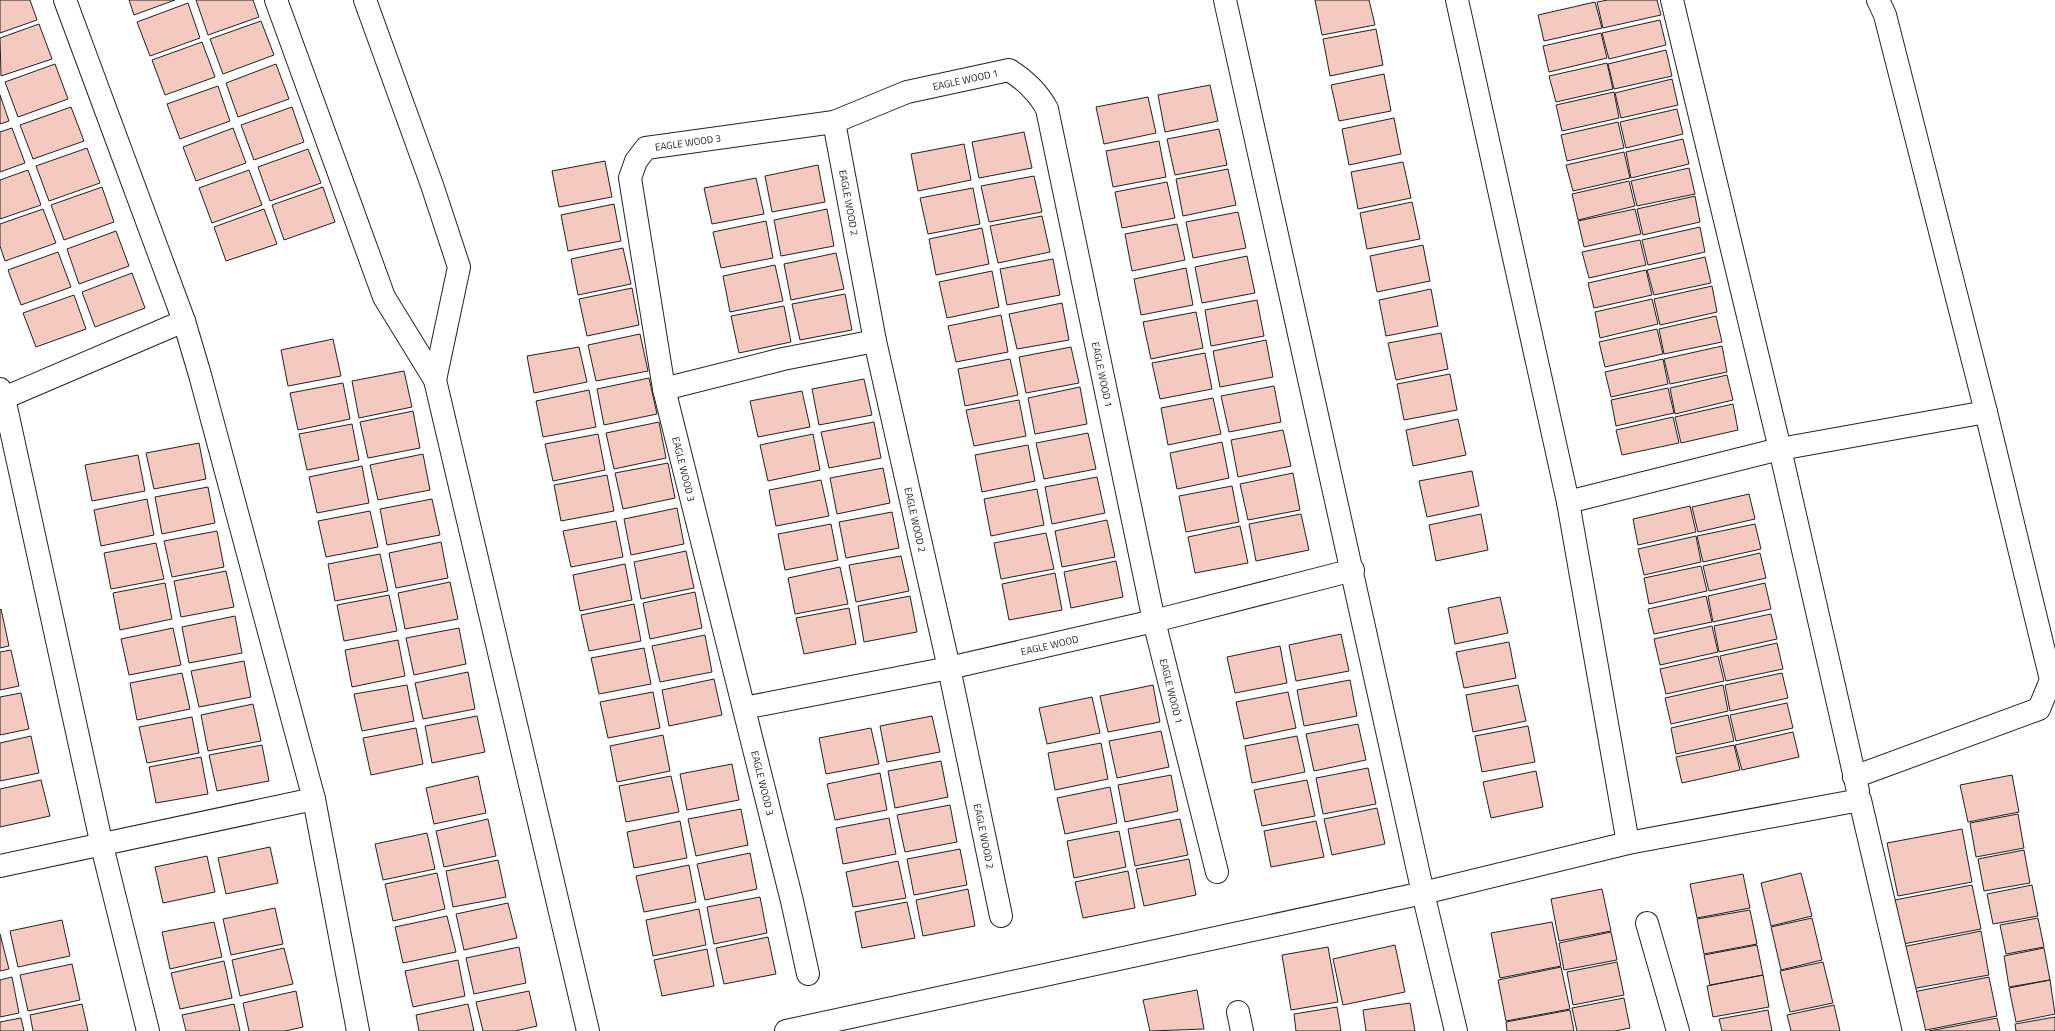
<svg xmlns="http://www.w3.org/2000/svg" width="2055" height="1031" font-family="'Titillium Web',sans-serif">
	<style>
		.building { fill: #f3c9c0; stroke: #222 }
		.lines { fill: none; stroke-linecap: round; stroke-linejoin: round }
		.street-casing { stroke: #222; stroke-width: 24 }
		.street { stroke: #fff; stroke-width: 22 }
		.labels { text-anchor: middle; stroke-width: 3; stroke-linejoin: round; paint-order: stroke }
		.street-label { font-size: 10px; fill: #222; stroke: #fff }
	</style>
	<rect width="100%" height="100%" fill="#fff"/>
	<path class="building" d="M 0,0 L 30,0 L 37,20 L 0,33 Z
		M 129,0 L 175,0 L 134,15 Z
		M 196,0 L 253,0 L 259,17 L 208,35 Z
		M 1315,0 L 1369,0 L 1375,25 L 1322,35 Z
		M 1608,0 L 1657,0 L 1661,15 L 1603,28 L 1597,2 Z
		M 1595,2 L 1602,28 L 1544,41 L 1538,15 Z
		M 188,3 L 200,38 L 150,56 L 137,22 Z
		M 1660,20 L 1666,45 L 1609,59 L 1602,33 Z
		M 261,21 L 274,55 L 223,74 L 210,39 Z
		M 39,24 L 52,59 L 1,76 L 0,38 Z
		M 1376,29 L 1383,65 L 1330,76 L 1323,39 Z
		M 1601,33 L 1607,58 L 1549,72 L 1543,46 Z
		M 202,42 L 215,77 L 165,95 L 152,60 Z
		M 1666,50 L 1672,76 L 1614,89 L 1608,64 Z
		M 1607,63 L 1613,89 L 1556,102 L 1549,76 Z
		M 55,64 L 68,99 L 18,117 L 5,82 Z
		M 276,64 L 289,99 L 238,117 L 226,83 Z
		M 1384,74 L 1391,111 L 1339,121 L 1331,85 Z
		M 1672,79 L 1678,105 L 1621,118 L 1615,93 Z
		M 1210,85 L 1218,121 L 1165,132 L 1158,95 Z
		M 218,86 L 230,121 L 180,139 L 167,104 Z
		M 1614,92 L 1619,118 L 1562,131 L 1556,105 Z
		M 0,95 L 9,121 L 0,124 Z
		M 1148,97 L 1156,133 L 1104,144 L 1096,107 Z
		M 71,107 L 84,141 L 33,159 L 20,125 Z
		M 292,107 L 304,142 L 254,160 L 241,125 Z
		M 1677,109 L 1683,134 L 1626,148 L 1620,122 Z
		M 1394,118 L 1401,154 L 1349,165 L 1342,129 Z
		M 1618,122 L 1624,148 L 1567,161 L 1561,135 Z
		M 12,128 L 25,163 L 0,172 L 0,132 Z
		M 233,128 L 246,163 L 196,181 L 183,147 Z
		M 1219,129 L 1227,165 L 1175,175 L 1167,139 Z
		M 1024,132 L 1032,168 L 979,178 L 972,142 Z
		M 1683,139 L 1689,164 L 1631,178 L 1626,152 Z
		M 1159,141 L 1166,177 L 1113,187 L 1106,151 Z
		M 964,144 L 971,180 L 918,191 L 911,154 Z
		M 87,148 L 100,183 L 49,201 L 36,166 Z
		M 308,149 L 321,183 L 270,201 L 258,167 Z
		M 1624,152 L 1630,178 L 1573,191 L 1566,165 Z
		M 605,161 L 612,197 L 559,207 L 552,171 Z
		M 1403,162 L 1411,198 L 1358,209 L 1351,172 Z
		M 818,165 L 825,202 L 772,212 L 765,176 Z
		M 1689,168 L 1695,194 L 1637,206 L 1631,181 Z
		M 1228,169 L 1236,205 L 1183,216 L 1176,179 Z
		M 28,170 L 41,205 L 0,219 L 0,180 Z
		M 249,170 L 262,205 L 212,223 L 199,188 Z
		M 1034,176 L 1042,212 L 989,222 L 981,186 Z
		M 756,178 L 764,214 L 712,224 L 704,188 Z
		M 1629,181 L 1635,206 L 1578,220 L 1572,194 Z
		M 1167,182 L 1175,218 L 1122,228 L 1115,192 Z
		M 102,187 L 114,222 L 64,240 L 51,205 Z
		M 323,187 L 335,222 L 284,240 L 272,205 Z
		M 973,188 L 980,224 L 928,234 L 920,198 Z
		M 1695,196 L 1700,222 L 1643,235 L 1637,209 Z
		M 1412,202 L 1420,239 L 1367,249 L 1360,213 Z
		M 614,204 L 621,241 L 568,251 L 561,215 Z
		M 43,209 L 56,243 L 5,261 L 0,246 L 0,224 Z
		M 264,209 L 277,244 L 226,261 L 214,227 Z
		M 827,209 L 834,246 L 781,256 L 774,220 Z
		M 1635,209 L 1641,234 L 1584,247 L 1578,221 Z
		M 1238,212 L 1246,248 L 1193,258 L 1186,222 Z
		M 1042,216 L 1050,252 L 998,263 L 990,226 Z
		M 766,221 L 773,258 L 721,268 L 713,232 Z
		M 1177,224 L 1185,260 L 1132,271 L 1125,234 Z
		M 1700,227 L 1705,252 L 1648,265 L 1642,240 Z
		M 982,228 L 989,264 L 936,275 L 929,239 Z
		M 116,231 L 129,266 L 79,284 L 67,249 Z
		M 1640,240 L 1646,265 L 1589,278 L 1582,252 Z
		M 1423,245 L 1430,281 L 1377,292 L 1370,256 Z
		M 623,248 L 631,284 L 578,295 L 571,259 Z
		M 58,252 L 71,287 L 21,305 L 8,270 Z
		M 836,253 L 844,289 L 791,300 L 784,264 Z
		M 1247,256 L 1255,293 L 1202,303 L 1195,267 Z
		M 1705,257 L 1711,283 L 1654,295 L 1647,270 Z
		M 1053,259 L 1060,295 L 1007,305 L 1000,269 Z
		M 775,265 L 783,301 L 730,312 L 723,276 Z
		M 1186,268 L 1193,305 L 1141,315 L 1134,279 Z
		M 1646,270 L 1652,295 L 1594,308 L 1588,283 Z
		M 992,271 L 999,307 L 947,318 L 939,282 Z
		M 132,273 L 145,308 L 95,327 L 82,292 Z
		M 1712,286 L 1717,312 L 1660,325 L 1654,299 Z
		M 632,288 L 639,325 L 587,336 L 579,299 Z
		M 1431,289 L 1438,326 L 1386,336 L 1379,300 Z
		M 845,294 L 852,330 L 800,340 L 792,304 Z
		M 74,295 L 86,329 L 36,347 L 23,313 Z
		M 1652,299 L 1658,324 L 1600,338 L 1595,312 Z
		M 1257,300 L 1264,336 L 1211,346 L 1205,310 Z
		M 1062,303 L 1069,340 L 1017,349 L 1009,314 Z
		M 784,306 L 791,342 L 739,353 L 731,316 Z
		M 1196,312 L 1203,348 L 1151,359 L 1143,322 Z
		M 1001,315 L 1008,352 L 956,362 L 948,326 Z
		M 1716,316 L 1722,342 L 1664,354 L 1659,329 Z
		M 1657,329 L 1663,354 L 1605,367 L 1599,342 Z
		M 1441,333 L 1448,369 L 1396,380 L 1388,343 Z
		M 640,334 L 648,371 L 596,381 L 588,345 Z
		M 333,339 L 341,376 L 288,386 L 281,350 Z
		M 1266,340 L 1273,377 L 1220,387 L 1213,351 Z
		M 1722,346 L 1727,372 L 1670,384 L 1664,359 Z
		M 579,347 L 587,382 L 534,393 L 527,356 Z
		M 1071,347 L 1079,383 L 1026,393 L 1019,357 Z
		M 1205,353 L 1212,389 L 1160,399 L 1152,363 Z
		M 1010,359 L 1018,395 L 965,406 L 958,369 Z
		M 1663,359 L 1668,384 L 1611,397 L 1605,372 Z
		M 404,371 L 412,407 L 359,418 L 352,381 Z
		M 1450,374 L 1457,410 L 1404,420 L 1397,384 Z
		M 1727,375 L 1733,400 L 1675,414 L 1670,388 Z
		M 649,378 L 657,414 L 604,425 L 597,389 Z
		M 864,379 L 872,415 L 819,425 L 812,389 Z
		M 343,383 L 350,419 L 298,430 L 290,393 Z
		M 1274,386 L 1281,422 L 1229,432 L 1221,396 Z
		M 1080,387 L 1087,424 L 1035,434 L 1028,398 Z
		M 1668,388 L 1674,413 L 1616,426 L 1611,400 Z
		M 589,390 L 596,427 L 543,437 L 536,401 Z
		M 802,391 L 810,427 L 758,437 L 750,401 Z
		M 1213,398 L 1221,434 L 1168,445 L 1161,408 Z
		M 1019,400 L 1026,436 L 974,446 L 966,410 Z
		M 1733,404 L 1738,430 L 1681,443 L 1675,417 Z
		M 413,411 L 420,448 L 368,458 L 360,422 Z
		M 1673,417 L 1679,443 L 1622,455 L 1616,430 Z
		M 1458,419 L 1466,455 L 1413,466 L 1406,430 Z
		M 659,422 L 666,458 L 614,469 L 606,433 Z
		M 874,422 L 881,458 L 829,468 L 821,432 Z
		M 352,424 L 359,460 L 307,470 L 299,434 Z
		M 1283,430 L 1291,466 L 1238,477 L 1231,440 Z
		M 1088,433 L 1096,469 L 1044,479 L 1036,443 Z
		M 598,434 L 605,470 L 553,481 L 545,444 Z
		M 813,434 L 820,470 L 768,481 L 760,445 Z
		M 1222,442 L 1229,478 L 1177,489 L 1170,453 Z
		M 199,443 L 206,479 L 154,489 L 146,453 Z
		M 1028,445 L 1035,481 L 982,492 L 975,455 Z
		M 423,454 L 430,490 L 378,500 L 370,465 Z
		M 138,455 L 145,491 L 92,501 L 85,465 Z
		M 668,463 L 675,498 L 623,509 L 615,473 Z
		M 362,466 L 369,503 L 317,513 L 309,477 Z
		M 883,468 L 890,503 L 837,514 L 830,478 Z
		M 1472,471 L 1479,506 L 1427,517 L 1419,481 Z
		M 1293,473 L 1300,510 L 1248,520 L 1240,484 Z
		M 607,475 L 614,511 L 561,521 L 554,485 Z
		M 1097,477 L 1105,513 L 1052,524 L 1045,487 Z
		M 821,480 L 829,516 L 776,526 L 769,490 Z
		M 1232,486 L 1239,522 L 1186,532 L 1179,496 Z
		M 208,487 L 215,523 L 162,534 L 155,497 Z
		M 1037,489 L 1044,525 L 991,536 L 984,499 Z
		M 1749,494 L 1755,519 L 1698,532 L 1692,507 Z
		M 147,499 L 154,535 L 101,546 L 94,510 Z
		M 432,499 L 440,535 L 387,545 L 380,509 Z
		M 1690,506 L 1696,532 L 1638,545 L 1633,519 Z
		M 677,508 L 684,544 L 631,555 L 624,519 Z
		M 370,511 L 378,547 L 326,557 L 318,521 Z
		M 892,512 L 899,548 L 846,558 L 839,522 Z
		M 1301,514 L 1309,550 L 1256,561 L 1249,524 Z
		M 1481,514 L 1488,550 L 1436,561 L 1429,525 Z
		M 1107,520 L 1115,557 L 1062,567 L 1055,531 Z
		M 616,521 L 623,557 L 571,567 L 563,531 Z
		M 831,524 L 838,560 L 785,570 L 778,534 Z
		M 1755,524 L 1761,549 L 1703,562 L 1697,536 Z
		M 1240,526 L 1248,563 L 1195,573 L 1188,537 Z
		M 217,531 L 224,567 L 172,577 L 164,541 Z
		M 1046,533 L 1054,569 L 1001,579 L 994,543 Z
		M 1696,536 L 1701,562 L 1644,575 L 1638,549 Z
		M 441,542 L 448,578 L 396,588 L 389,553 Z
		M 156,543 L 164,579 L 111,589 L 104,553 Z
		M 686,551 L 694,588 L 641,599 L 634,562 Z
		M 1760,553 L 1766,578 L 1709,591 L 1703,566 Z
		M 380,554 L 388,591 L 335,601 L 328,564 Z
		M 901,556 L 909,591 L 856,602 L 849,565 Z
		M 1116,561 L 1123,597 L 1071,608 L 1064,572 Z
		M 625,564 L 632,600 L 580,611 L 573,575 Z
		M 1701,566 L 1707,591 L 1649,604 L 1644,578 Z
		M 840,567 L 848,604 L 795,614 L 788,578 Z
		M 226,571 L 234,607 L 181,617 L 174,581 Z
		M 1055,573 L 1062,610 L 1009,620 L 1002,584 Z
		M 450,582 L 458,619 L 405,629 L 398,593 Z
		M 165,583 L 172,619 L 120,630 L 113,593 Z
		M 1765,583 L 1771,609 L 1713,622 L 1708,596 Z
		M 695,592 L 702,628 L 650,639 L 643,603 Z
		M 389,595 L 397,631 L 344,641 L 337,605 Z
		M 910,596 L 917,632 L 864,642 L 858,606 Z
		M 1706,596 L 1712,622 L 1654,634 L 1648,609 Z
		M 1500,597 L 1508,633 L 1455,644 L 1448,608 Z
		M 634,604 L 641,641 L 589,651 L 581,615 Z
		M 849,608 L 856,644 L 804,654 L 796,618 Z
		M 1,609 L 9,646 L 0,648 L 0,610 Z
		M 1771,614 L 1777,639 L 1719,652 L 1714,626 Z
		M 235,616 L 242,653 L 189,663 L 182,627 Z
		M 1712,626 L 1718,652 L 1660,665 L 1654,639 Z
		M 173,628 L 181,665 L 129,675 L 121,639 Z
		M 459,628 L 466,664 L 414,675 L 406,638 Z
		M 1341,634 L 1349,671 L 1296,681 L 1289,645 Z
		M 705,635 L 712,672 L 660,682 L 652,646 Z
		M 398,640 L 405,676 L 352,687 L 345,650 Z
		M 1509,642 L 1516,678 L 1464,688 L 1456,652 Z
		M 1777,643 L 1783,669 L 1726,681 L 1720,656 Z
		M 1280,646 L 1287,683 L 1235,693 L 1227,657 Z
		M 644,648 L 651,684 L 599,694 L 591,658 Z
		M 11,650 L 19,686 L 0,690 L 0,652 Z
		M 1718,656 L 1724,681 L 1666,694 L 1660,669 Z
		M 244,661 L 251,697 L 199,707 L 191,671 Z
		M 468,672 L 475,709 L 423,719 L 415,683 Z
		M 182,673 L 190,709 L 137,720 L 130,683 Z
		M 1782,673 L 1788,698 L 1730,711 L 1725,685 Z
		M 714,679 L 722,715 L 669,726 L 662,690 Z
		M 1350,680 L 1357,716 L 1304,726 L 1297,690 Z
		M 407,685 L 414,721 L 362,731 L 354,694 Z
		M 1153,685 L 1160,722 L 1108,732 L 1100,696 Z
		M 1518,685 L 1526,721 L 1473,732 L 1466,695 Z
		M 1723,685 L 1728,711 L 1671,724 L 1665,698 Z
		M 653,692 L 660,728 L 608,738 L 600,702 Z
		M 1288,692 L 1296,728 L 1244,739 L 1236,702 Z
		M 21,693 L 29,729 L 0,735 L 0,697 Z
		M 1092,697 L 1100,733 L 1047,744 L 1039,708 Z
		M 1787,703 L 1793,728 L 1736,741 L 1730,715 Z
		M 253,704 L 261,741 L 208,751 L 201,715 Z
		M 1728,715 L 1734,741 L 1676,754 L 1671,728 Z
		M 477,716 L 485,752 L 432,763 L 425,726 Z
		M 932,716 L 940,752 L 887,762 L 880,726 Z
		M 192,717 L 199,753 L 147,763 L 139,727 Z
		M 1358,724 L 1366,760 L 1314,771 L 1306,734 Z
		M 1528,726 L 1535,762 L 1482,772 L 1475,736 Z
		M 416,728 L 423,764 L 371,775 L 363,738 Z
		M 871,728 L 879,764 L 826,774 L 819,738 Z
		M 1161,731 L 1169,767 L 1117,778 L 1109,741 Z
		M 1793,732 L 1799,757 L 1742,770 L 1735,745 Z
		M 663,735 L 670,771 L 617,782 L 610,746 Z
		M 31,736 L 39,773 L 0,781 L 0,743 Z
		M 1297,736 L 1305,772 L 1252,783 L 1245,746 Z
		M 1101,743 L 1108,779 L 1055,790 L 1048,753 Z
		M 262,745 L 269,781 L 217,791 L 209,755 Z
		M 1734,745 L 1740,770 L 1682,783 L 1676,757 Z
		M 201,757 L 208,794 L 156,803 L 149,767 Z
		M 941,761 L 948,797 L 895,808 L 888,771 Z
		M 732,764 L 739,800 L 687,810 L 680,774 Z
		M 1368,768 L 1376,804 L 1323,814 L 1316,778 Z
		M 1536,771 L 1543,807 L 1491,818 L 1483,782 Z
		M 880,773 L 887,810 L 835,820 L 827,784 Z
		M 1171,775 L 1178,811 L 1125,822 L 1118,785 Z
		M 2012,775 L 2019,812 L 1968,822 L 1960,785 Z
		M 478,776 L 486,813 L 434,824 L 426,788 Z
		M 671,776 L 679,812 L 626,822 L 619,786 Z
		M 41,780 L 50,816 L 0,827 L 0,789 Z
		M 1307,780 L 1315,816 L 1262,826 L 1254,790 Z
		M 1110,787 L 1117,823 L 1065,834 L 1057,798 Z
		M 950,805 L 957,842 L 905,852 L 897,815 Z
		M 1377,808 L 1385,844 L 1332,855 L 1324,819 Z
		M 741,809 L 748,845 L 696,856 L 688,819 Z
		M 2018,814 L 2024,848 L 1976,857 L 1970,823 Z
		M 889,818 L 896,854 L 843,864 L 836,828 Z
		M 488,819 L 496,856 L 444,867 L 436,831 Z
		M 1180,819 L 1188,855 L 1135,866 L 1128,829 Z
		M 680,821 L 687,858 L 634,868 L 627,832 Z
		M 1316,821 L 1324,857 L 1271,867 L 1264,831 Z
		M 1962,829 L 1972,882 L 1898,896 L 1887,843 Z
		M 1119,831 L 1126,867 L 1074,878 L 1067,841 Z
		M 427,833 L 435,869 L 383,880 L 375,844 Z
		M 270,847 L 278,883 L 226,894 L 218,858 Z
		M 960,849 L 967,885 L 914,895 L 907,859 Z
		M 2024,850 L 2030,883 L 1984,891 L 1978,859 Z
		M 750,853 L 757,889 L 705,900 L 697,864 Z
		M 207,856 L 215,892 L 163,903 L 155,867 Z
		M 1189,859 L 1196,895 L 1144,906 L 1136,869 Z
		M 498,860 L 506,897 L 453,907 L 446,871 Z
		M 898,861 L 906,898 L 853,907 L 846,872 Z
		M 689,865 L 696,902 L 644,912 L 636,876 Z
		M 1128,871 L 1135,908 L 1083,918 L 1075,882 Z
		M 437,873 L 445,909 L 393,921 L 385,884 Z
		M 1801,873 L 1812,916 L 1771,926 L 1761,883 Z
		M 1743,874 L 1750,908 L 1697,918 L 1690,884 Z
		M 1972,885 L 1981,929 L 1903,944 L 1895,900 Z
		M 2032,885 L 2038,916 L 1993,924 L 1987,894 Z
		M 968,889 L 975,926 L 923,936 L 916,900 Z
		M 1602,889 L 1611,931 L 1559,941 L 1551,899 Z
		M 760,897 L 767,933 L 714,944 L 707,907 Z
		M 907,902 L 915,938 L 862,948 L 855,912 Z
		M 508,903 L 517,938 L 464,950 L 456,914 Z
		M 275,908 L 283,944 L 231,955 L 223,919 Z
		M 699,909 L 706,945 L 653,956 L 646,920 Z
		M 1750,910 L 1757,944 L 1704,954 L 1697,919 Z
		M 447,916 L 456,952 L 403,963 L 395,927 Z
		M 1812,918 L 1822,960 L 1781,970 L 1771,927 Z
		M 2038,918 L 2044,947 L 2006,954 L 2000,925 Z
		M 62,920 L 70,956 L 18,967 L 10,931 Z
		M 214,922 L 222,957 L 170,969 L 162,932 Z
		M 1552,922 L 1561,966 L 1500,978 L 1491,933 Z
		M 1981,931 L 1989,975 L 1911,989 L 1902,947 Z
		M 1611,932 L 1617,960 L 1564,970 L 1559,943 Z
		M 0,934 L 9,969 L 0,971 Z
		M 768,937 L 776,974 L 724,984 L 716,948 Z
		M 1395,945 L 1405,992 L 1343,1005 L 1333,959 Z
		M 1757,945 L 1763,975 L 1710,985 L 1704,955 Z
		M 519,947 L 526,983 L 474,994 L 466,958 Z
		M 1328,947 L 1338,1002 L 1291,1010 L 1282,955 Z
		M 284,948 L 293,984 L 240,996 L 232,960 Z
		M 2044,948 L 2050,980 L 2009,987 L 2004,956 Z
		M 707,949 L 714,986 L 662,996 L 654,960 Z
		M 458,960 L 465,996 L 413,1007 L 405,971 Z
		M 224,961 L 232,998 L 180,1009 L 171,973 Z
		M 1617,962 L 1624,995 L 1573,1005 L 1567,972 Z
		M 1823,962 L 1833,1003 L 1790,1012 L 1780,971 Z
		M 72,964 L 80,1000 L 28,1011 L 20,975 Z
		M 1561,967 L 1570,1009 L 1506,1021 L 1498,980 Z
		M 1763,975 L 1769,1007 L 1713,1017 L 1707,986 Z
		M 12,977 L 19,1013 L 0,1017 L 0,980 Z
		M 1989,977 L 1997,1016 L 1921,1031 L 1913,992 Z
		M 2050,980 L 2055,1014 L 2016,1022 L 2009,988 Z
		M 1197,990 L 1204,1029 L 1150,1031 L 1143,1000 Z
		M 296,991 L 303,1027 L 285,1031 L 249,1031 L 243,1003 Z
		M 529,991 L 537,1026 L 515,1031 L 483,1031 L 476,1002 Z
		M 1624,998 L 1630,1028 L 1615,1031 L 1577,1031 L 1572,1008 Z
		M 1410,1003 L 1415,1031 L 1366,1031 L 1363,1010 Z
		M 82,1004 L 88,1031 L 33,1031 L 30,1015 Z
		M 234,1004 L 240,1031 L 186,1031 L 182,1015 Z
		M 468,1004 L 474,1031 L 419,1031 L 416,1015 Z
		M 1834,1005 L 1840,1031 L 1791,1031 L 1787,1015 Z
		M 1337,1007 L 1341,1031 L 1296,1031 L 1294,1014 Z
		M 1570,1010 L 1574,1031 L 1507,1031 L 1506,1022 Z
		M 1768,1010 L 1772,1031 L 1722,1031 L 1719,1019 Z
		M 2055,1017 L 2055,1031 L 2016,1031 L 2015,1024 Z
		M 21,1018 L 24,1031 L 0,1031 L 0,1022 Z
		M 1997,1018 L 2000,1031 L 1929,1031 Z"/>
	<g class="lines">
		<g class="street-casing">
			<g id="street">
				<path d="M 65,0 L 184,321 L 200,375 L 314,799 L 358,1031"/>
				<path d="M 276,0 L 384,297 L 435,380 L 588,1031"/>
				<path d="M 365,0 L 432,185 L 459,267 L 435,380"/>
				<path d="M 1225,0 L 1423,893 L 1456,1031"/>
				<path d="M 1457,0 L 1568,502 L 1628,843"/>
				<path d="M 1672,0 L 1780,449 L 1858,791"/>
				<path id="s1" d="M 834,122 L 875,341 L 949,668 L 1001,916"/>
				<path d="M 0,389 L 4,398 L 102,846 L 148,1031"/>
				<path d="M 664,389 L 783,359 L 875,341"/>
				<path d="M 4,398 L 184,321"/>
				<path d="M 1568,502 L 1780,449 L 1986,412"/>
				<path id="s2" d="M 744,708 L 949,668 L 1154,621 L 1353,570"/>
				<path d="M 1854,777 L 2039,709 L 2051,680 L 1986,412 L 1885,15 L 1878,0"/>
				<path d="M 0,866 L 314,799"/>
				<path d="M 1647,923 L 1678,1031"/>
				<path id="s3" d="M 808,974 L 792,901 L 664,389 L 630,178 L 636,161 L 646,148 L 834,122 L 907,92 L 1009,70 C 1025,80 1038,92 1047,109 L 1154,621 L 1217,872"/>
				<path d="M 1238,1012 L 1242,1031"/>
				<path d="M 786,1031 L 1423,893 L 1628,843 L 1860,800 L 1914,1031"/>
			</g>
		</g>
		<use href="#street" class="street"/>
	</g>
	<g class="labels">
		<g class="street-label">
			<text dy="4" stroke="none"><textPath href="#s3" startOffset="1179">EAGLE WOOD 1</textPath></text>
			<text dy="4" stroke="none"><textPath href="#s3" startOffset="893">EAGLE WOOD 3</textPath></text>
			<text dy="4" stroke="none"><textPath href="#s1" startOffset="82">EAGLE WOOD 2</textPath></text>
			<text dy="4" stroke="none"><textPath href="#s3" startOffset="1550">EAGLE WOOD 1</textPath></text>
			<text transform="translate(684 469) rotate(76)" y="4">EAGLE WOOD 3</text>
			<text dy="4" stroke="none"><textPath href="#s1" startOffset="406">EAGLE WOOD 2</textPath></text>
			<text dy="4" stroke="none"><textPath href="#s2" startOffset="312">EAGLE WOOD</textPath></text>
			<text dy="4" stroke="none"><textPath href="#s3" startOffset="1874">EAGLE WOOD 1</textPath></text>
			<text transform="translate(763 783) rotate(76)" y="4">EAGLE WOOD 3</text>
			<text dy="4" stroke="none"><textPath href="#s1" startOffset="730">EAGLE WOOD 2</textPath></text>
		</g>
	</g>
</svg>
